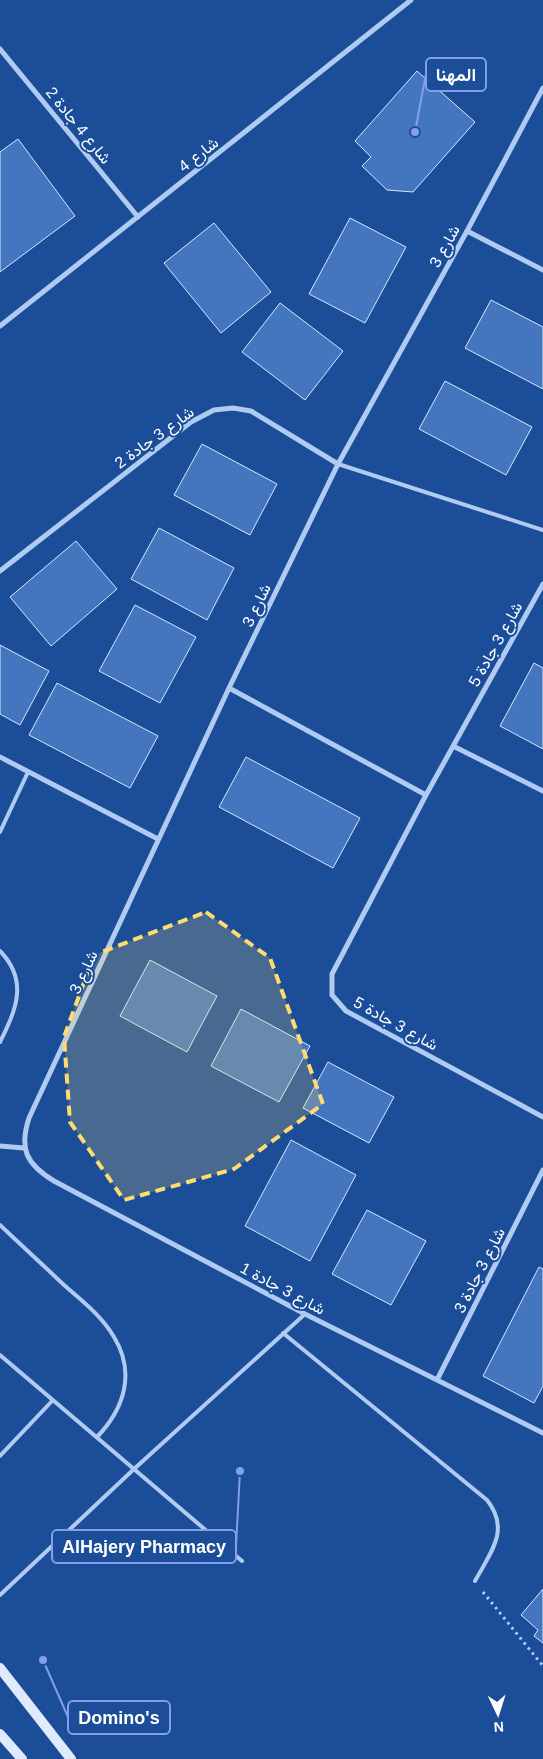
<svg xmlns="http://www.w3.org/2000/svg" width="543" height="1759" font-family="Arial,Vazirmatn,sans-serif">
	<style>
		.building { fill: #4476c0; stroke: #d8e6fc }
		.lines { fill: none; stroke-linecap: round; stroke-linejoin: round }
		.path { stroke: #b0cbf1; stroke-width: 3; stroke-dasharray: 2.5 4; stroke-linecap: butt }
		.service { stroke: #b0cbf1; stroke-width: 4 }
		.minor { stroke: #b0cbf1; stroke-width: 5 }
		.secondary { stroke: #dfeafc; stroke-width: 10 }
		.marked { fill: #ffdc70; fill-opacity: 0.2; stroke: #ffdc70; stroke-width: 4; stroke-dasharray: 10 6; stroke-linejoin: round }
		.labels { text-anchor: middle; stroke-width: 4; stroke-linejoin: round; paint-order: stroke }
		.street-label { font-size: 16px; fill: #fff; stroke: #1b4d99 }
		.leader { fill: none; stroke: #839eea; stroke-width: 2 }
		.callout-dot { fill: #839eea; stroke: #1b4d99; stroke-width: 2 }
		.callout { fill: #1b4d99; stroke: #839eea; stroke-width: 2 }
		.callout-label { font-size: 18px; text-anchor: middle; font-weight: bold; fill: #fff }
	</style>
	<rect width="100%" height="100%" fill="#1b4d99"/>
	<path class="building" d="M 417,71 L 475,122 L 413,192 L 387,190 L 362,166 L 371,157 L 355,141 Z
		M 18,139 L 75,216 L 0,272 L 0,152 Z
		M 350,218 L 406,247 L 365,323 L 309,294 Z
		M 214,223 L 271,292 L 221,333 L 164,263 Z
		M 491,300 L 543,327 L 543,389 L 465,348 Z
		M 280,303 L 343,351 L 305,400 L 242,352 Z
		M 445,381 L 532,427 L 506,475 L 419,429 Z
		M 202,444 L 277,484 L 250,535 L 174,495 Z
		M 159,528 L 234,568 L 207,620 L 131,579 Z
		M 76,541 L 117,589 L 51,646 L 10,597 Z
		M 135,605 L 196,637 L 160,703 L 99,671 Z
		M 0,645 L 49,671 L 20,725 L 0,714 Z
		M 534,663 L 543,668 L 543,749 L 500,726 Z
		M 57,683 L 158,736 L 130,788 L 29,735 Z
		M 246,757 L 360,818 L 333,868 L 219,807 Z
		M 150,960 L 217,996 L 187,1052 L 120,1016 Z
		M 241,1009 L 310,1046 L 279,1102 L 211,1066 Z
		M 328,1062 L 394,1097 L 369,1143 L 303,1108 Z
		M 291,1140 L 356,1175 L 310,1261 L 245,1226 Z
		M 367,1210 L 426,1241 L 391,1305 L 332,1274 Z
		M 539,1267 L 543,1269 L 543,1386 L 534,1403 L 483,1376 Z
		M 543,1589 L 543,1643 L 534,1636 L 538,1630 L 521,1615 Z"/>
	<g class="lines">
		<path class="path" d="M 483,1592 L 543,1666"/>
		<path class="service" d="M 338,464 L 543,530
			M 0,832 L 28,772
			M 0,951 C 29,981 16,1010 0,1042
			M 0,1225 C 21,1245 43,1265 64,1285 C 82,1301 102,1316 114,1337 C 136,1373 124,1409 97,1437
			M 283,1333 L 487,1500 C 511,1530 490,1553 475,1581
			M 0,1355 L 242,1561
			M 0,1456 L 53,1400
			M 0,1595 L 134,1469 L 305,1314"/>
		<path class="minor" d="M 0,49 L 138,217
			M 543,88 L 467,231 L 338,464 L 229,688 L 29,1118 C 19,1149 26,1164 54,1181 L 305,1314 L 543,1433
			M 467,231 L 543,270
			M 0,326 L 411,0
			M 0,571 L 191,422 L 214,410 L 233,408 L 251,411 L 338,464
			M 543,584 L 426,795 L 332,974 L 332,995 L 346,1011 L 543,1117
			M 229,688 L 426,795
			M 453,746 L 543,791
			M 0,757 L 158,839
			M 0,1146 L 24,1148
			M 437,1380 L 543,1170"/>
		<path class="secondary" d="M 0,1668 L 71,1759
			M 0,1734 L 22,1759"/>
	</g>
	<path class="marked" d="M 206,912 L 270,958 L 323,1104 L 234,1169 L 124,1200 L 70,1122 L 64,1037 L 94,955 Z"/>
	<g class="labels">
		<g class="street-label">
			<text transform="translate(79 125) rotate(51)" y="6">شارع 4 جادة 2</text>
			<text transform="translate(198 154) rotate(-38)" y="6">شارع 4</text>
			<text transform="translate(444 246) rotate(-61)" y="6">شارع 3</text>
			<text transform="translate(154 437) rotate(-36)" y="6">شارع 3 جادة 2</text>
			<text transform="translate(256 605) rotate(-64)" y="6">شارع 3</text>
			<text transform="translate(495 644) rotate(-61)" y="6">شارع 3 جادة 5</text>
			<text transform="translate(83 972) rotate(-65)" y="6">شارع 3</text>
			<text transform="translate(396 1023) rotate(29)" y="6">شارع 3 جادة 5</text>
			<text transform="translate(479 1270) rotate(-63)" y="6">شارع 3 جادة 3</text>
			<text transform="translate(283 1288) rotate(28)" y="6">شارع 3 جادة 1</text>
		</g>
	</g>
	<path class="leader" d="M415 132L426 74M240 1471L236 1547M43 1660L68 1717"/>
	<g class="callout-dot">
		<circle cx="415" cy="132" r="5"/>
		<circle cx="240" cy="1471" r="5"/>
		<circle cx="43" cy="1660" r="5"/>
	</g>
	<g class="callout">
		<rect x="426" y="58" width="60" height="33" rx="5"/>
		<rect x="52" y="1530" width="184" height="33" rx="5"/>
		<rect x="68" y="1701" width="102" height="33" rx="5"/>
	</g>
	<g class="callout-label">
		<text x="456" y="81">المهنا</text>
		<text x="144" y="1553">AlHajery Pharmacy</text>
		<text x="119" y="1724">Domino's</text>
	</g>
	<g transform="translate(498 1714) rotate(176)" stroke="#1b4d99" stroke-width="4" paint-order="stroke">
	<path d="M0-4L9 19L0 12L-9 19Z" fill="#ffffff"/>
	<text y="-8" font-size="14" font-weight="bold" text-anchor="middle" fill="#ffffff">N</text>
	</g>
</svg>
